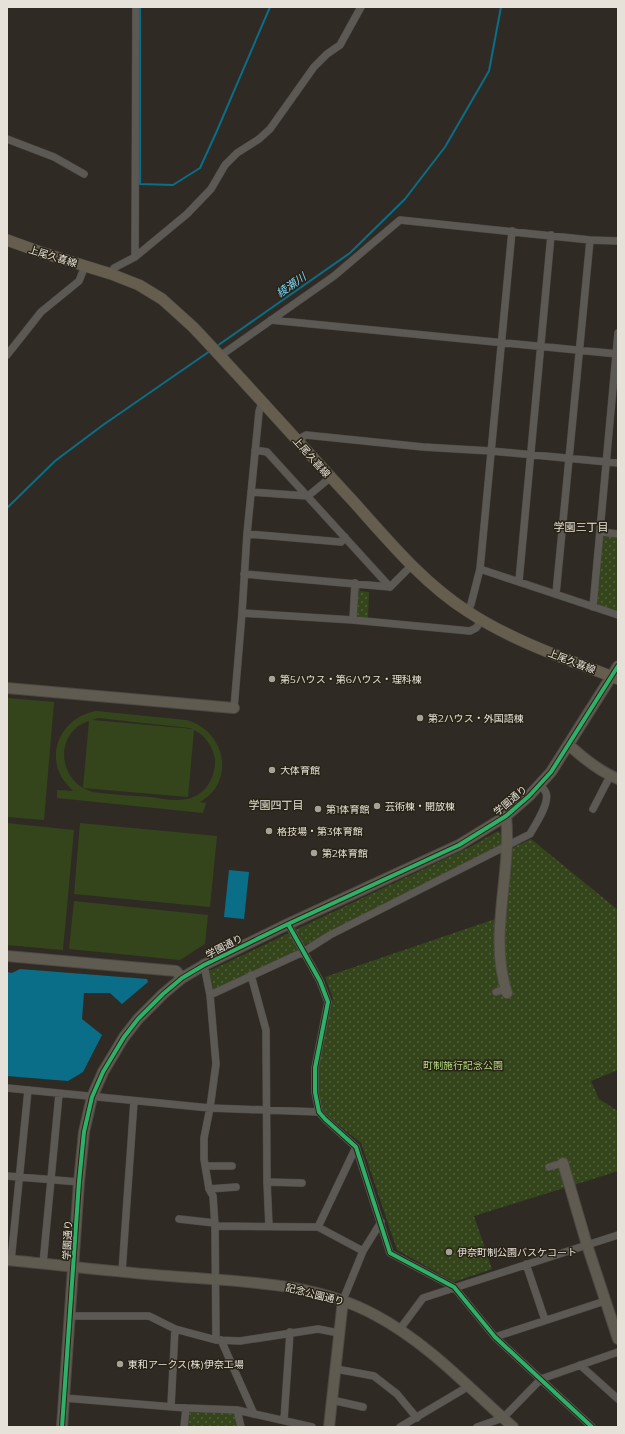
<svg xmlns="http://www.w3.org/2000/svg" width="625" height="1434" font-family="Montserrat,'Noto Sans JP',sans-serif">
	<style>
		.green { fill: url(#green-dots) }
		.pitch { fill: #34451b; fill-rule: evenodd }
		.water { fill: #0b6e89 }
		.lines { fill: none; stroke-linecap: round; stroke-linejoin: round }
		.stream { stroke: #0b6e89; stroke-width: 2 }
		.street-casing { stroke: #4c4943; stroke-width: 8 }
		.secondary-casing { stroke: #4c4943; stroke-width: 12 }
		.primary-casing { stroke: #4c4943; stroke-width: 12 }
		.street { stroke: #5c5954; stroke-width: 7 }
		.secondary { stroke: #605b51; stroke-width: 10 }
		.primary { stroke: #655e4e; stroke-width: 11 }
		.cycleway-casing { stroke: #292316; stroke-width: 6 }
		.cycleway { stroke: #2db169; stroke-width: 4 }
		.poi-dot { fill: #a6a29a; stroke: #292316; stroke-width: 1.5 }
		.labels { text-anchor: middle; stroke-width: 3; stroke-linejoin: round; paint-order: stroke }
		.street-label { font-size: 10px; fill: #e6e2da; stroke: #292316 }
		.poi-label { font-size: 10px; fill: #e6e2da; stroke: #292316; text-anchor: start }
		.park-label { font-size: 10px; fill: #b1db80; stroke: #292316 }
		.water-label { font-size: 11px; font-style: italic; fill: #76d4f6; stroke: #292316 }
		.neighbourhood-label { font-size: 11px; fill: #e6e2da; stroke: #292316 }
	</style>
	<defs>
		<pattern id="green-dots" width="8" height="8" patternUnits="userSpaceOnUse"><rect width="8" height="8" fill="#34451b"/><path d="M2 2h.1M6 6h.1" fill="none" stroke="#51603c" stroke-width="1.8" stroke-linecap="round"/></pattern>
	</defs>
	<rect width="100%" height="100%" fill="#2f2b24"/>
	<path class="green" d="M 606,535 L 618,536 L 618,613 L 598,606 L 597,602 L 603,537 Z
		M 358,588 L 360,588 L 360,591 L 369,592 L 368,619 L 357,618 Z
		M 498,831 L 502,835 L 501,845 L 303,946 L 295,930 L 468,848 Z
		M 531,839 L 618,910 L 618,1070 L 591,1081 L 599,1099 L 618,1111 L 618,1171 L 474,1216 L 492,1269 L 454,1282 L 397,1250 L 361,1143 L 326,1115 L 321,1108 L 318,1092 L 318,1065 L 333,999 L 325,977 L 504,916 L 512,848 Z
		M 289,933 L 299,950 L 213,990 L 209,971 Z
		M 186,1408 L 237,1410 L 241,1427 L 184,1427 Z"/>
	<path class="pitch" d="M 7,698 L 54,702 L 44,820 L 7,817 Z
		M 97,711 L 186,720 C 215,727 232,760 216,787 C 213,793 206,798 200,802 L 206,803 L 203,813 L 57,798 L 57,790 L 73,791 C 69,786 64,782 61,776 C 46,748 66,715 97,711 ZM 98,718 L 190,728 L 193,729 L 92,720 ZM 89,721 L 83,788 C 56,772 58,730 89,721 ZM 194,730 C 205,735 213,747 215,759 C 216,775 207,793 191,798 C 178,802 163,799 151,797 C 131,796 111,794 92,792 L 83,788 L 188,797 Z
		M 7,823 L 74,830 L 63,950 L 7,945 Z
		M 80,823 L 217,836 L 210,907 L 74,894 Z
		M 74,901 L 208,915 L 205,944 L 180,960 L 69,949 Z"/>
	<path class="water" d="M 229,870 L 249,872 L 244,919 L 224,917 Z
		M 20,969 L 147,979 L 148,982 L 122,1004 L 110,993 L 84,993 L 82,1019 L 102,1035 L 83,1072 L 68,1081 L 7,1076 L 7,972 L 12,973 Z"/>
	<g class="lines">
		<path class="stream" d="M 140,7 L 140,184 L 173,185 L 200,168 L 216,133 L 270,7
			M 217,346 L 350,253 L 405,199 L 445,147 L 489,71 L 501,7
			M 7,508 L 55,461 L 103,425 L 210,351"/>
		<g class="street-casing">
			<path id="street" d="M 7,139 L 54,157 L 84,174
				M 135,257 L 136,7
				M 111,274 L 114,268 L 135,257 L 187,214 L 211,189 L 225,165 L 237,153 L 259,139 L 270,129 L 314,67 L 327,54 L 340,45 L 361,7
				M 271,320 L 618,354
				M 7,355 L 41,312 L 79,281 L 85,266
				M 220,356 L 334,276 L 400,220 L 590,240 L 618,241
				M 297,440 L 306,435 L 423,447 L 491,451 L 618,463
				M 255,450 L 267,452 L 390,587
				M 251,492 L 308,496 L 331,477
				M 601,532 L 618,534
				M 247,534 L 341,542 L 345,537
				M 480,569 L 618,615
				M 244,574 L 390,587
				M 519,581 L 551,235
				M 390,587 L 412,565
				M 556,594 L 590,240
				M 593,607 L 618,333
				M 467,611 L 471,604 L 480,569 L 512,231
				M 242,613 L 353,620 L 470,631 L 476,628 L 482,620
				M 353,620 L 355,583
				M 234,708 L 242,613 L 247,534 L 259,412 L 262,402
				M 593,809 L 610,776
				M 288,924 L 320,981 L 328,1002 L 315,1068 L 315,1092 L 319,1112 L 325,1119 L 356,1147 L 390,1253 L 454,1287 L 495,1337 L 592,1427
				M 204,965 L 210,995 L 216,1064 L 210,1108 L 204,1138 L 204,1159 L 209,1189 L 213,1196 L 215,1226 L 216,1340
				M 251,975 L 266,1030 L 267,1182 L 269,1226
				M 496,992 L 506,989
				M 210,995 L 303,952 L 330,935 L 530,834 C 535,825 550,803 546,793 C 545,790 542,787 540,785
				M 7,1088 L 210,1108 L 319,1112
				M 206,1166 L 232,1166
				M 549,1167 L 563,1163
				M 7,1176 L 79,1182
				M 267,1182 L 302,1183
				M 209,1189 L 236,1187
				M 179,1219 L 215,1223
				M 215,1226 L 318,1227 L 363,1251
				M 318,1227 L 356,1147
				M 11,1261 L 28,1090
				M 43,1264 L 59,1094
				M 526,1264 L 545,1320
				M 122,1272 L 134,1101
				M 343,1300 L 363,1251 L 381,1222
				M 70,1316 L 149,1316 L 175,1329 L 216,1340 L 240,1341 L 318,1329 L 339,1333
				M 400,1329 L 423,1298 L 618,1235
				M 495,1337 L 605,1301
				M 221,1340 L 254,1414
				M 580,1365 L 618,1399
				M 336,1369 L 374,1376 L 397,1394 L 417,1418
				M 64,1398 L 186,1408 L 237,1410 L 312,1427
				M 332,1400 L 363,1407
				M 171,1406 L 175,1329
				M 237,1410 L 241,1427
				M 284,1420 L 290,1332
				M 184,1427 L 186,1408
				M 400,1427 L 469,1386
				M 477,1427 L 503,1418 L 541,1379 L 618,1352"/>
		</g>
		<g class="secondary-casing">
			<path id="secondary" d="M 7,688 L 234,708
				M 569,745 C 584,759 599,771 618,779
				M 506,816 C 512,875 488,935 507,993
				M 7,956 L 176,971 L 182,978
				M 563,1163 L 587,1245 L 618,1339
				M 7,1260 C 61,1265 115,1272 169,1276 C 239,1282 312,1281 375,1315 C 428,1343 469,1388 513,1427
				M 62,1427 L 79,1182 L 84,1132 L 92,1097 L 103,1072 L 124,1037 L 138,1019 L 163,994 L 182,978 L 204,965 L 288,924 L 459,845 L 506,816 L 529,796 L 551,772 L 618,666
				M 329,1427 L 343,1300"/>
		</g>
		<g class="primary-casing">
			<path id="primary" d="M 7,240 L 40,252 L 111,274 L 139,285 L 162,299 L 193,327 C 247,384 299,443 352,500 C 388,540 422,582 467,611 C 514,642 567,659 618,679"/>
		</g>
		<use href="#street" class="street"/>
		<use href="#secondary" class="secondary"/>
		<use href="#primary" class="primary"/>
		<g class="cycleway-casing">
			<path id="cycleway" d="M 288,924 L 320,981 L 328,1002 L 315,1068 L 315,1092 L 319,1112 L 325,1119 L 356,1147 L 390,1253 L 454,1287 L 495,1337 L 592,1427
				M 62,1427 L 79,1182 L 84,1132 L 92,1097 L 103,1072 L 124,1037 L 138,1019 L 163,994 L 182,978 L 204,965 L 288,924 L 459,845 L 506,816 L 529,796 L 551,772 L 618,666"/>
		</g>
		<use href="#cycleway" class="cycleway"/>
	</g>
	<g class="poi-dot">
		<circle cx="272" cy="679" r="4"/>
		<circle cx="420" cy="718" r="4"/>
		<circle cx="272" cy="770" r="4"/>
		<circle cx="377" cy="806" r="4"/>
		<circle cx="318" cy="809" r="4"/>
		<circle cx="269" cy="831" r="4"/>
		<circle cx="314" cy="853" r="4"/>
		<circle cx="449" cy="1252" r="4"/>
		<circle cx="120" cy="1364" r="4"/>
	</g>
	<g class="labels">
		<g class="street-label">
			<text transform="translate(53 256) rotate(17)" y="4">上尾久喜線</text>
			<text transform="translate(312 457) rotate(48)" y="4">上尾久喜線</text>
			<text transform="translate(572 661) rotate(21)" y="4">上尾久喜線</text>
			<text transform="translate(510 800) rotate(-40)" y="4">学園通り</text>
			<text transform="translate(224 946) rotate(-27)" y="4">学園通り</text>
			<text transform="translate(67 1240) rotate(-87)" y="4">学園通り</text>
			<text transform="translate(315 1294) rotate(14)" y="4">記念公園通り</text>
		</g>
		<g class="poi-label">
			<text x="280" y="683">第5ハウス・第6ハウス・理科棟</text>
			<text x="428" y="722">第2ハウス・外国語棟</text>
			<text x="280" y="774">大体育館</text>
			<text x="385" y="810">芸術棟・開放棟</text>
			<text x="326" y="813">第1体育館</text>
			<text x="277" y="835">格技場・第3体育館</text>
			<text x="322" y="857">第2体育館</text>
			<text x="457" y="1256">伊奈町制公園バスケコート</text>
			<text x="128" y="1368">東和アークス(株)伊奈工場</text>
		</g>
		<g class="park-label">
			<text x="463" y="1069">町制施行記念公園</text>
		</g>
		<g class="water-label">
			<text transform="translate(291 285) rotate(-35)" y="4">綾瀬川</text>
		</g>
		<g class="neighbourhood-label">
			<text x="581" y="531">学園三丁目</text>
			<text x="276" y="809">学園四丁目</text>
		</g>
	</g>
	<rect width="625" height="1434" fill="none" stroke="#e6e2da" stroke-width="16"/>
</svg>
